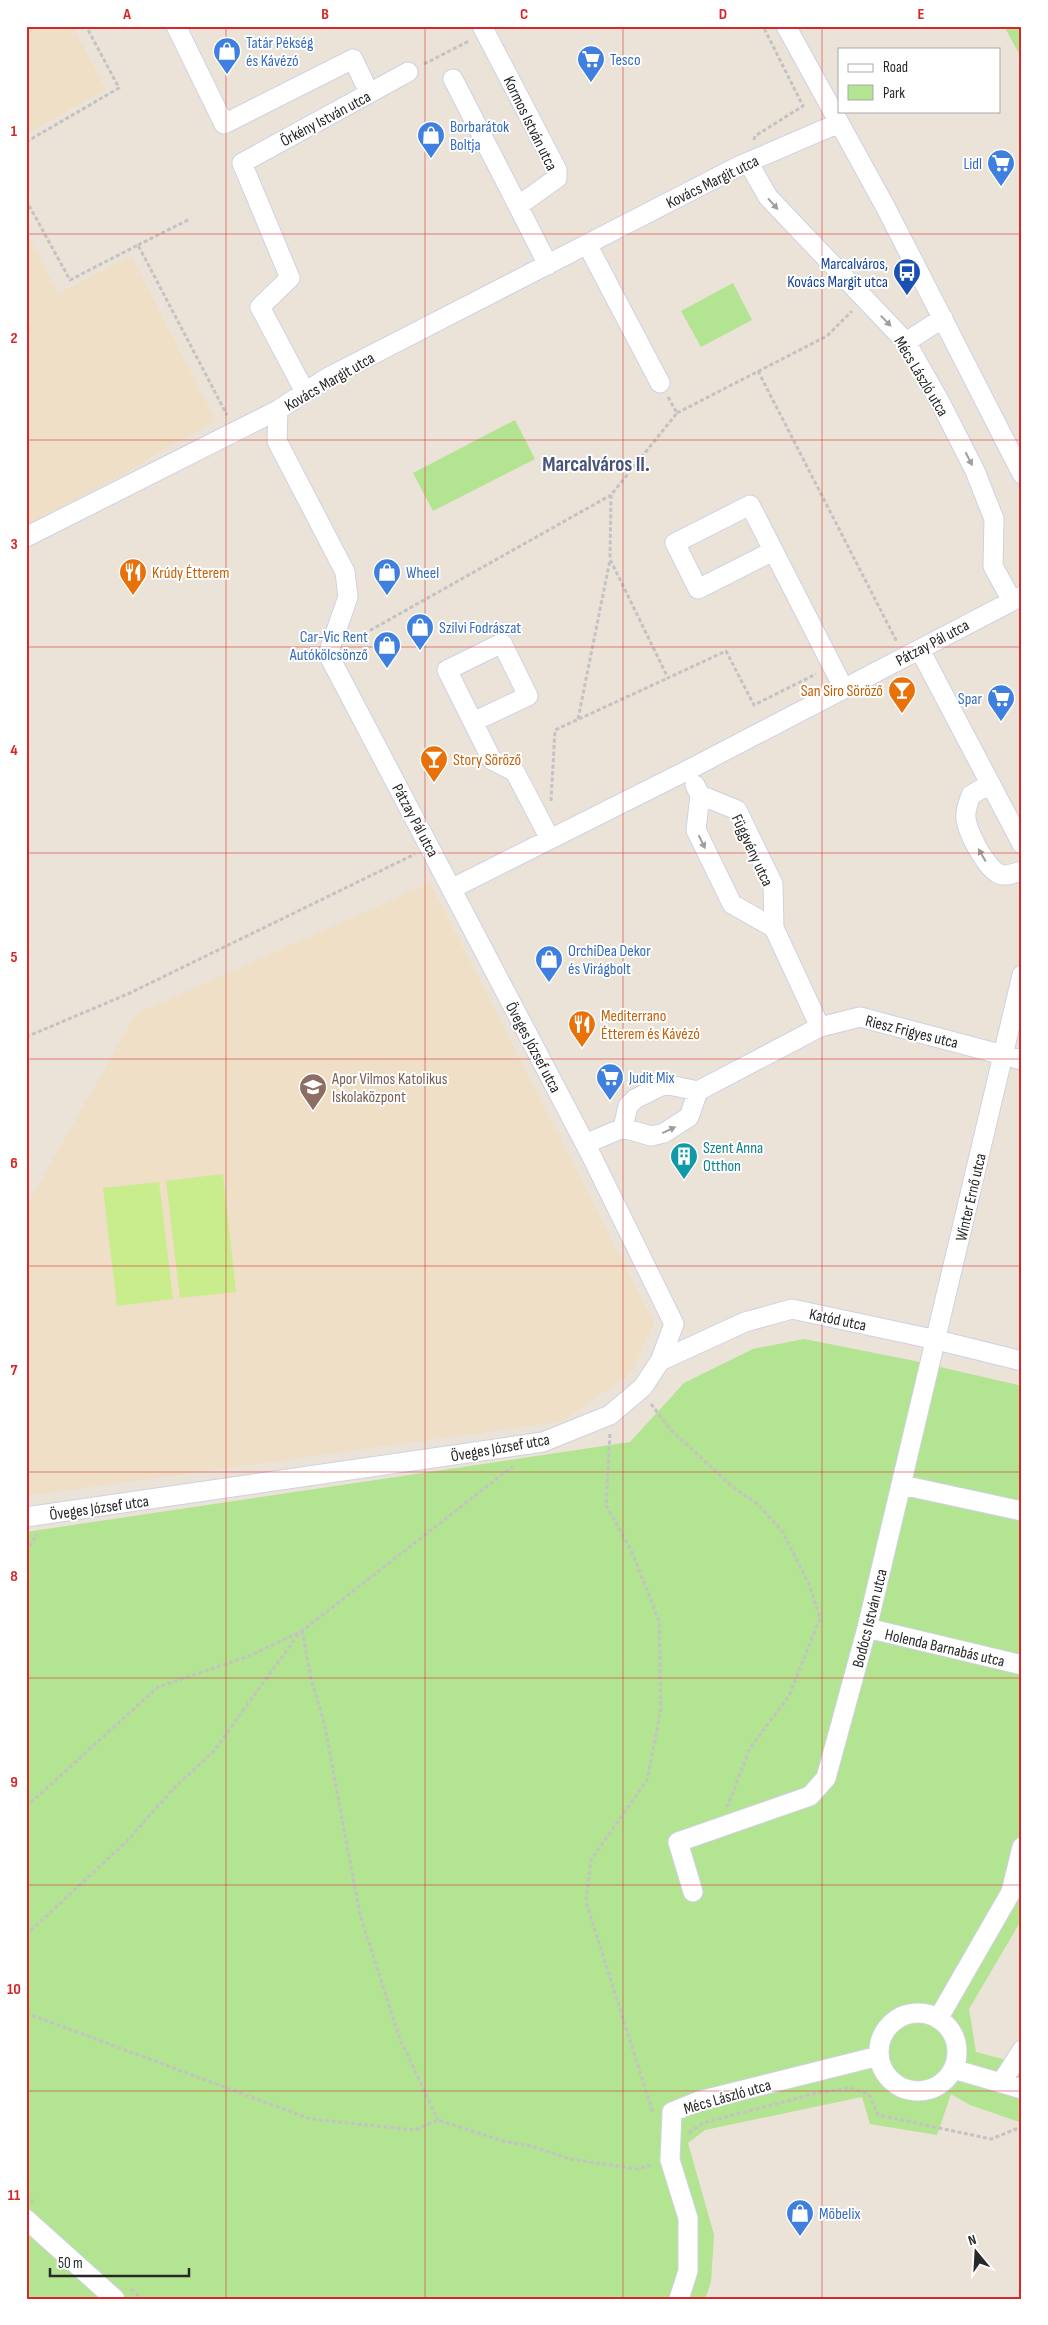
<svg xmlns="http://www.w3.org/2000/svg" width="1048" height="2325" font-family="'Sofia Sans Condensed',sans-serif">
	<style>
		.education { fill: #eedfc6 }
		.green { fill: #b3e492 }
		.pitch { fill: #c9ec8d }
		.lines { fill: none; stroke-linecap: round; stroke-linejoin: round }
		.minor-casing { stroke: #ced2e2; stroke-width: 21 }
		.path { stroke: #c3c3c3; stroke-width: 3; stroke-dasharray: 4 2.5; stroke-linecap: butt }
		.minor { stroke: #fff; stroke-width: 19 }
		.oneway { fill: #9e9e9e }
		.grid { fill: none; stroke: #d62828; stroke-width: 1; stroke-opacity: 0.55 }
		.labels { text-anchor: middle; stroke-width: 4; stroke-linejoin: round; paint-order: stroke }
		.shop-label { font-size: 16px; fill: #366cbe; stroke: #fff; text-anchor: start }
		.street-label { font-size: 16px; fill: #282828; stroke: #fff }
		.transit-label { font-size: 16px; fill: #164399; stroke: #fff; text-anchor: end }
		.food-label { font-size: 16px; fill: #c56008; stroke: #fff; text-anchor: start }
		.education-label { font-size: 16px; fill: #785e54; stroke: #fff; text-anchor: start }
		.culture-label { font-size: 16px; fill: #0d838f; stroke: #fff; text-anchor: start }
		.district-label { font-size: 21px; font-weight: bold; fill: #475379; stroke: #fff }
		.neatline { fill: none; stroke: #d62828; stroke-width: 2 }
		.grid-label { font-size: 16px; text-anchor: middle; font-weight: bold; fill: #d62828 }
	</style>
	<rect width="100%" height="100%" fill="#ebe2d8"/>
	<path class="education" d="M 26,26 L 72,26 L 106,90 L 26,134 Z
		M 26,231 L 58,294 L 131,256 L 216,421 L 163,449 L 129,471 L 26,525 Z
		M 430,883 L 654,1323 L 631,1373 L 563,1421 L 26,1496 L 26,1207 L 136,1014 Z"/>
	<path class="green" d="M 1004,26 L 1022,26 L 1022,59 Z
		M 733,283 L 752,320 L 701,347 L 681,311 Z
		M 515,420 L 535,459 L 433,511 L 413,473 Z
		M 804,1339 L 910,1360 L 1022,1386 L 1022,1919 L 969,2009 L 976,2052 L 1022,2064 L 1022,2123 L 970,2105 L 951,2094 L 937,2135 L 870,2124 L 862,2097 L 705,2130 L 688,2143 L 714,2235 L 711,2282 L 705,2299 L 26,2299 L 26,1532 L 630,1442 L 684,1383 L 753,1349 Z"/>
	<path class="pitch" d="M 223,1174 L 236,1292 L 180,1298 L 166,1181 Z
		M 159,1182 L 173,1299 L 117,1306 L 103,1188 Z"/>
	<g class="lines">
		<g class="minor-casing">
			<path id="minor" d="M 176,26 L 224,124 L 353,59 L 364,82
				M 482,26 L 557,170 L 557,178 L 518,206 L 548,265
				M 786,26 L 886,208 L 1022,474
				M 453,79 L 518,206
				M 748,162 L 768,197 L 906,342 L 941,404 L 975,471 L 994,519 L 993,566 L 1012,601
				M 587,244 L 660,383
				M 906,342 L 943,318
				M 305,392 L 260,307 L 290,278 L 242,163 L 408,72
				M 26,537 L 278,410 L 327,378 L 739,166 L 839,123
				M 773,551 L 698,589 L 675,543 L 750,505 L 844,689
				M 920,650 L 1022,844
				M 473,722 L 528,696 L 502,643 L 447,670 L 492,760 L 515,772 L 550,839
				M 990,784 L 971,795 C 969,801 966,808 966,814 C 964,828 986,868 999,874 C 1007,877 1014,873 1022,871
				M 695,785 L 700,795 L 696,830 L 732,904 L 774,928
				M 700,795 L 737,810 L 773,884 L 774,928 L 820,1027
				M 451,889 L 688,770 L 1022,596
				M 623,1128 L 628,1106 L 635,1099 L 661,1086 L 669,1085 L 698,1091 L 820,1027 L 860,1017 L 1022,1060
				M 585,1144 L 623,1128 L 651,1136 L 664,1133 L 689,1117 L 698,1091
				M 660,1361 L 745,1322 L 792,1309 L 937,1340 L 1022,1361
				M 902,1485 L 1022,1511
				M 26,1517 L 543,1442 L 610,1415 L 643,1387 L 660,1361 L 674,1324 L 591,1155 L 328,654 L 348,597 L 345,572 L 277,441 L 278,410
				M 867,1628 L 1022,1665
				M 693,1892 L 678,1842 L 810,1796 L 826,1778 L 867,1628 L 1022,975
				M879 2052a39 39 0 1 1 78 0a39 39 0 1 1-78 0Z
				M 938,2019 L 1011,1892 L 1022,1847
				M 953,2069 L 1022,2089
				M 1001,2083 L 1022,2050
				M 26,2219 L 115,2299
				M 679,2299 L 688,2271 L 688,2218 L 670,2160 L 672,2112 L 699,2101 L 879,2056"/>
		</g>
		<path class="path" d="M 424,64 L 469,41
			M 754,140 L 755,136 L 803,106 L 763,26
			M 26,142 L 119,88 L 86,26
			M 26,200 L 70,280 L 138,245 L 227,415
			M 138,245 L 190,219
			M 758,371 L 897,642
			M 668,397 L 677,413 L 611,495 L 610,559 L 668,678 L 726,651 L 754,705 L 816,674
			M 677,413 L 827,336 L 852,311
			M 353,640 L 611,495
			M 578,719 L 610,560
			M 551,801 L 555,730 L 668,678
			M 26,1037 L 130,993 L 415,854
			M 651,1404 L 670,1429 L 735,1489 L 758,1504 L 782,1531 L 809,1584 L 820,1618 L 789,1696 L 750,1748 L 727,1807
			M 610,1434 L 606,1505 L 632,1552 L 659,1621 L 661,1709 L 647,1780 L 591,1860 L 586,1902 L 653,2113
			M 26,1552 L 37,1534
			M 302,1631 L 311,1679 L 324,1722 L 360,1915 L 400,2039 L 438,2120
			M 26,1807 L 158,1687 L 249,1656 L 302,1631 L 513,1466
			M 26,1935 L 126,1842 L 175,1787 L 213,1752 L 301,1631
			M 26,2013 L 310,2119 L 415,2130 L 438,2120 L 503,2141 L 531,2146 L 570,2159 L 637,2169 L 652,2165
			M 689,2133 L 703,2123 L 817,2093 L 850,2088 L 869,2094 L 878,2115 L 991,2139 L 1016,2129 L 1022,2130
			M 26,2196 L 33,2202
			M 131,2289 L 142,2299"/>
		<use href="#minor" class="minor"/>
	</g>
	<defs><path id="oneway-solid" d="M-6-.8H1V-3.2L6.5 0L1 3.2V.8H-6Z" transform="scale(1.25)"/></defs>
	<g class="oneway">
		<use href="#oneway-solid" transform="translate(773 204) rotate(48)"/>
		<use href="#oneway-solid" transform="translate(886 321) rotate(46)"/>
		<use href="#oneway-solid" transform="translate(969 459) rotate(63)"/>
		<use href="#oneway-solid" transform="translate(702 842) rotate(64)"/>
		<use href="#oneway-solid" transform="translate(982 855) rotate(-120)"/>
		<use href="#oneway-solid" transform="translate(669 1130) rotate(-25)"/>
	</g>
	<path class="grid" d="M 226,26 L 226,2299M 425,26 L 425,2299M 623,26 L 623,2299M 822,26 L 822,2299M 26,234 L 1022,234M 26,440 L 1022,440M 26,647 L 1022,647M 26,853 L 1022,853M 26,1059 L 1022,1059M 26,1266 L 1022,1266M 26,1472 L 1022,1472M 26,1678 L 1022,1678M 26,1885 L 1022,1885M 26,2091 L 1022,2091"/>
	<defs>
		<g id="shop-pin" transform="scale(1.4375)"><path d="M0 17L-7.5 6A9.5 9.5 0 1 1 7.5 6Z" fill="#3f7fe0" stroke="#fff"/><path d="M-5-2.5h2.3a2.7 3.5 0 0 1 5.4 0H5L5.5 6h-11ZM-1.5-2.5h3a1.5 2.3 0 0 0-3 0Z" fill="#fff"/></g>
		<g id="supermarket-pin" transform="scale(1.4375)"><path d="M0 17L-7.5 6A9.5 9.5 0 1 1 7.5 6Z" fill="#3f7fe0" stroke="#fff"/><path d="M-6-5.5h2.5l.6 2H6L4.5 2H-2.5L-4.4-4H-6ZM-1.5 3.2a1.3 1.3 0 1 0 .1 0ZM3 3.2a1.3 1.3 0 1 0 .1 0Z" fill="#fff"/></g>
		<g id="bus-pin" transform="scale(1.4375)"><path d="M0 17L-7.5 6A9.5 9.5 0 1 1 7.5 6Z" fill="#1a4fb4" stroke="#fff"/><path d="M-5-6H5V4H4V6H2V4H-2V6H-4V4H-5ZM-3.5-4V0h7V-4ZM-3.5 1.2v1.5H-2V1.2ZM2 1.2v1.5H3.5V1.2Z" fill="#fff"/></g>
		<g id="restaurant-pin" transform="scale(1.4375)"><path d="M0 17L-7.5 6A9.5 9.5 0 1 1 7.5 6Z" fill="#e8710a" stroke="#fff"/><path d="M-5-6h1v4h1v-4h1v4h1v-4h1v5L-1.5 .5V6h-2V.5L-5-1ZM5-6V6H3V1.5H1.5Q1.5-4 5-6Z" fill="#fff"/></g>
		<g id="bar-pin" transform="scale(1.4375)"><path d="M0 17L-7.5 6A9.5 9.5 0 1 1 7.5 6Z" fill="#e8710a" stroke="#fff"/><path d="M-6-5H6L.8 .8V4.5H3.5V6h-7V4.5H-.8V.8Z" fill="#fff"/></g>
		<g id="school-pin" transform="scale(1.4375)"><path d="M0 17L-7.5 6A9.5 9.5 0 1 1 7.5 6Z" fill="#8d6e63" stroke="#fff"/><path d="M0-5L7-2L0 1L-7-2ZM-4 1L0 2.5L4 1V4Q0 6-4 4Z" fill="#fff"/></g>
		<g id="building-pin" transform="scale(1.4375)"><path d="M0 17L-7.5 6A9.5 9.5 0 1 1 7.5 6Z" fill="#0f9aa8" stroke="#fff"/><path d="M-4-6H4V6H1V3H-1V6H-4ZM-2.5-4.3h1.7v1.8h-1.7ZM.8-4.3h1.7v1.8H.8ZM-2.5-1h1.7V.8h-1.7ZM.8-1h1.7V.8H.8Z" fill="#fff"/></g>
	</defs>
	<g fill-rule="evenodd">
		<use href="#shop-pin" x="227" y="51"/>
		<use href="#supermarket-pin" x="591" y="59"/>
		<use href="#shop-pin" x="431" y="135"/>
		<use href="#supermarket-pin" x="1001" y="163"/>
		<use href="#bus-pin" x="907" y="272"/>
		<use href="#restaurant-pin" x="133" y="572"/>
		<use href="#shop-pin" x="387" y="572"/>
		<use href="#shop-pin" x="420" y="627"/>
		<use href="#shop-pin" x="387" y="645"/>
		<use href="#bar-pin" x="902" y="690"/>
		<use href="#supermarket-pin" x="1001" y="698"/>
		<use href="#bar-pin" x="434" y="759"/>
		<use href="#shop-pin" x="549" y="959"/>
		<use href="#restaurant-pin" x="582" y="1024"/>
		<use href="#supermarket-pin" x="610" y="1077"/>
		<use href="#school-pin" x="313" y="1087"/>
		<use href="#building-pin" x="684" y="1156"/>
		<use href="#shop-pin" x="800" y="2213"/>
	</g>
	<g class="labels">
		<g class="shop-label">
			<text x="246" y="48">Tatár Pékség<tspan x="246" dy="18">és Kávézó</tspan></text>
			<text x="610" y="65">Tesco</text>
			<text x="450" y="132">Borbarátok<tspan x="450" dy="18">Boltja</tspan></text>
			<text x="982" y="169" text-anchor="end">Lidl</text>
			<text x="406" y="578">Wheel</text>
			<text x="439" y="633">Szilvi Fodrászat</text>
			<text x="368" y="642" text-anchor="end">Car-Vic Rent<tspan x="368" dy="18">Autókölcsönző</tspan></text>
			<text x="982" y="704" text-anchor="end">Spar</text>
			<text x="568" y="956">OrchiDea Dekor<tspan x="568" dy="18">és Virágbolt</tspan></text>
			<text x="629" y="1083">Judit Mix</text>
			<text x="819" y="2219">Möbelix</text>
		</g>
		<g class="street-label">
			<text transform="translate(325 118) rotate(-28)" y="6">Örkény István utca</text>
			<text transform="translate(531 123) rotate(64)" y="6">Kormos István utca</text>
			<text transform="translate(712 181) rotate(-26)" y="6">Kovács Margit utca</text>
			<text transform="translate(922 376) rotate(59)" y="6">Mécs László utca</text>
			<text transform="translate(329 381) rotate(-30)" y="6">Kovács Margit utca</text>
			<text transform="translate(932 642) rotate(-28)" y="6">Pátzay Pál utca</text>
			<text transform="translate(416 820) rotate(62)" y="6">Pátzay Pál utca</text>
			<text transform="translate(753 850) rotate(65)" y="6">Függvény utca</text>
			<text transform="translate(912 1031) rotate(14)" y="6">Riesz Frigyes utca</text>
			<text transform="translate(534 1047) rotate(62)" y="6">Öveges József utca</text>
			<text transform="translate(970 1197) rotate(-77)" y="6">Winter Ernő utca</text>
			<text transform="translate(838 1319) rotate(12)" y="6">Katód utca</text>
			<text transform="translate(500 1447) rotate(-10)" y="6">Öveges József utca</text>
			<text transform="translate(99 1507) rotate(-8)" y="6">Öveges József utca</text>
			<text transform="translate(869 1618) rotate(-76)" y="6">Bodócs István utca</text>
			<text transform="translate(945 1647) rotate(13)" y="6">Holenda Barnabás utca</text>
			<text transform="translate(727 2096) rotate(-16)" y="6">Mécs László utca</text>
		</g>
		<g class="transit-label">
			<text x="888" y="269">Marcalváros,<tspan x="888" dy="18">Kovács Margit utca</tspan></text>
		</g>
		<g class="food-label">
			<text x="152" y="578">Krúdy Étterem</text>
			<text x="883" y="696" text-anchor="end">San Siro Söröző</text>
			<text x="453" y="765">Story Söröző</text>
			<text x="601" y="1021">Mediterrano<tspan x="601" dy="18">Étterem és Kávézó</tspan></text>
		</g>
		<g class="education-label">
			<text x="332" y="1084">Apor Vilmos Katolikus<tspan x="332" dy="18">Iskolaközpont</tspan></text>
		</g>
		<g class="culture-label">
			<text x="703" y="1153">Szent Anna<tspan x="703" dy="18">Otthon</tspan></text>
		</g>
		<g class="district-label">
			<text x="596" y="471">Marcalváros II.</text>
		</g>
	</g>
	<rect width="1048" height="2325" fill="none" stroke="#ffffff" stroke-width="55"/>
	<rect x="838" y="48" width="162" height="65" fill="#ffffff" stroke="#a9a9a9"/>
	<rect x="848" y="64" width="25" height="8" fill="#ffffff" stroke="#a9a9a9"/>
	<text x="883" y="72" font-size="15" fill="#282828">Road</text>
	<rect x="848" y="85" width="25" height="15" fill="#b3e492" stroke="#a9a9a9"/>
	<text x="883" y="98" font-size="15" fill="#282828">Park</text>
	<g transform="translate(976 2252) rotate(342)" stroke="#ffffff" stroke-width="4" paint-order="stroke">
	<path d="M0-4L9 19L0 12L-9 19Z" fill="#282828"/>
	<text y="-8" font-size="14" font-weight="bold" text-anchor="middle" fill="#282828">N</text>
	</g>
	<path d="M50 2268v8h139v-8" fill="none" stroke="#282828" stroke-width="2.5"/>
	<text x="58" y="2268" font-size="15" fill="#282828" stroke="#ffffff" stroke-width="4" paint-order="stroke">50 m</text>
	<rect x="28" y="28" width="992" height="2270" class="neatline"/>
	<g class="grid-label">
		<text x="127" y="19">A</text>
		<text x="325" y="19">B</text>
		<text x="524" y="19">C</text>
		<text x="723" y="19">D</text>
		<text x="921" y="19">E</text>
		<text x="14" y="136">1</text>
		<text x="14" y="343">2</text>
		<text x="14" y="549">3</text>
		<text x="14" y="755">4</text>
		<text x="14" y="962">5</text>
		<text x="14" y="1168">6</text>
		<text x="14" y="1375">7</text>
		<text x="14" y="1581">8</text>
		<text x="14" y="1787">9</text>
		<text x="14" y="1994">10</text>
		<text x="14" y="2200">11</text>
	</g>
</svg>
